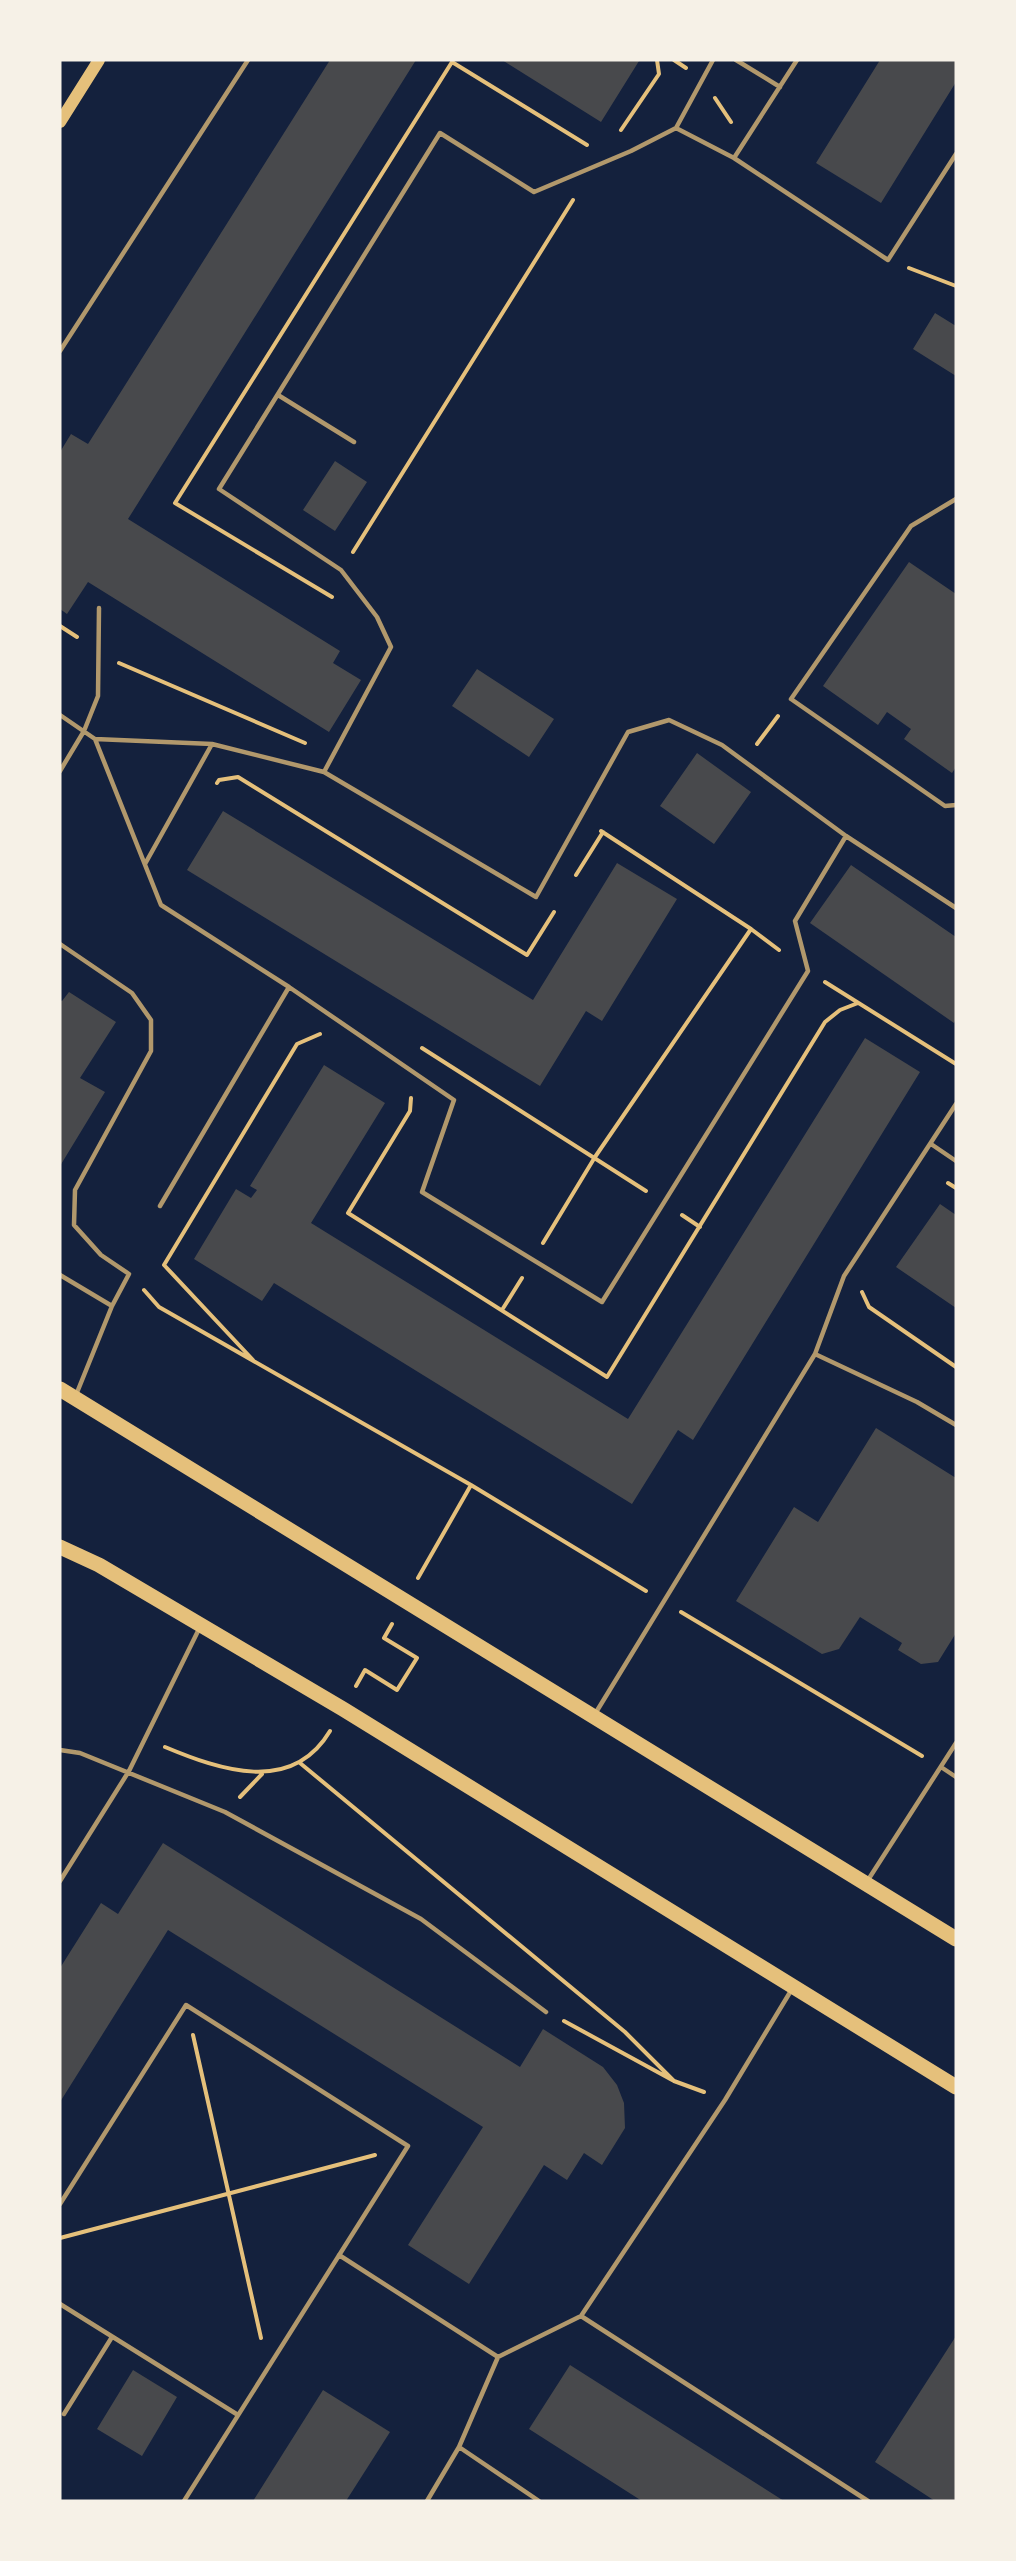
<svg xmlns="http://www.w3.org/2000/svg" width="1016" height="2561" font-family="Roboto,sans-serif">
	<style>
		.building { fill: #48494c }
		.lines { fill: none; stroke-linecap: round; stroke-linejoin: round }
		.path { stroke: #e5c07b; stroke-width: 4 }
		.service { stroke: #b1986c; stroke-width: 4.5 }
		.secondary { stroke: #e5c07b; stroke-width: 12 }
		.primary { stroke: #e5c07b; stroke-width: 15 }
	</style>
	<rect width="100%" height="100%" fill="#14213d"/>
	<path class="building" d="M 330,60 L 416,60 L 128,519 L 340,651 L 333,663 L 361,680 L 329,732 L 88,582 L 67,614 L 60,609 L 60,452 L 71,434 L 88,444 Z
		M 502,60 L 637,60 L 639,61 L 601,122 Z
		M 880,60 L 956,60 L 956,82 L 881,203 L 816,163 Z
		M 935,313 L 956,326 L 956,376 L 913,349 Z
		M 335,461 L 367,482 L 335,531 L 303,510 Z
		M 909,562 L 956,594 L 956,767 L 952,773 L 904,739 L 911,729 L 887,712 L 878,725 L 823,686 Z
		M 477,669 L 554,719 L 529,757 L 452,706 Z
		M 697,753 L 751,792 L 714,844 L 660,806 Z
		M 223,811 L 533,1000 L 617,863 L 677,899 L 602,1021 L 586,1011 L 540,1086 L 187,870 Z
		M 851,865 L 956,937 L 956,1019 L 954,1023 L 810,923 Z
		M 69,992 L 116,1022 L 80,1078 L 105,1092 L 60,1166 L 60,1000 L 62,1001 Z
		M 865,1038 L 920,1072 L 693,1440 L 678,1430 L 632,1504 L 274,1283 L 262,1301 L 194,1259 L 236,1189 L 251,1198 L 257,1190 L 250,1186 L 324,1065 L 385,1103 L 311,1223 L 628,1419 Z
		M 940,1204 L 956,1215 L 956,1308 L 896,1267 Z
		M 876,1428 L 956,1478 L 956,1633 L 938,1662 L 921,1664 L 898,1650 L 902,1643 L 860,1617 L 839,1649 L 822,1654 L 736,1601 L 794,1507 L 818,1522 Z
		M 163,1843 L 520,2067 L 543,2029 L 603,2067 L 617,2085 L 624,2103 L 625,2128 L 602,2165 L 584,2153 L 567,2180 L 544,2165 L 469,2284 L 408,2245 L 483,2127 L 168,1930 L 60,2102 L 60,1968 L 101,1903 L 118,1914 Z
		M 956,2336 L 956,2501 L 935,2501 L 875,2462 Z
		M 570,2365 L 784,2501 L 642,2501 L 576,2459 L 529,2429 Z
		M 133,2370 L 177,2397 L 142,2456 L 97,2429 Z
		M 323,2390 L 390,2432 L 346,2501 L 253,2501 Z"/>
	<g class="lines">
		<path class="path" d="M 674,60 L 686,68
			M 715,98 L 731,122
			M 621,130 L 659,74 L 657,60
			M 909,268 L 956,286
			M 353,552 L 573,200
			M 332,597 L 175,503 L 452,62 L 587,145
			M 60,626 L 77,637
			M 119,663 L 305,743
			M 757,744 L 778,716
			M 217,783 L 219,780 L 238,777 L 527,955 L 554,912
			M 601,831 L 751,929 L 779,950
			M 576,875 L 603,832
			M 825,982 L 956,1064
			M 422,1048 L 646,1191
			M 411,1098 L 410,1111 L 348,1213 L 607,1377 L 825,1022 L 840,1010 L 858,1003
			M 948,1183 L 956,1188
			M 682,1215 L 700,1227
			M 543,1243 L 595,1157 L 751,929
			M 144,1290 L 159,1307 L 471,1485 L 646,1591
			M 862,1292 L 869,1307 L 956,1367
			M 502,1310 L 522,1278
			M 253,1360 L 164,1265 L 297,1044 L 320,1034
			M 418,1578 L 471,1485
			M 681,1612 L 922,1756
			M 356,1686 L 365,1670 L 397,1690 L 417,1658 L 384,1638 L 392,1624
			M 165,1747 C 220,1770 292,1795 330,1731
			M 300,1763 L 625,2032 L 674,2081
			M 240,1797 L 262,1774
			M 564,2021 L 674,2081 L 704,2092
			M 193,2035 L 261,2338
			M 60,2238 L 375,2155"/>
		<path class="service" d="M 736,60 L 780,87
			M 676,128 L 734,158 L 888,260 L 956,154
			M 734,158 L 797,60
			M 60,351 L 248,60
			M 278,395 L 354,442
			M 956,499 L 911,526 L 791,699 L 945,806 L 956,805
			M 60,715 L 95,739 L 212,744 L 324,772 L 536,897 L 628,732 L 669,720 L 722,745 L 846,836 L 956,908
			M 95,739 L 161,905 L 289,987 L 454,1100 L 422,1192 L 602,1302 L 808,971 L 795,921 L 846,836
			M 60,771 L 84,731 L 98,696 L 99,608
			M 324,772 L 391,647 L 377,617 L 341,570 L 219,489 L 440,133 L 534,192 L 631,151 L 676,128 L 713,60
			M 145,864 L 212,744
			M 60,944 L 132,993 L 151,1020 L 151,1051 L 75,1190 L 74,1225 L 101,1255 L 129,1274 L 112,1306
			M 931,1144 L 956,1161
			M 160,1206 L 289,987
			M 60,1275 L 112,1306 L 76,1395
			M 815,1354 L 917,1402 L 956,1425
			M 595,1714 L 815,1354 L 844,1276 L 956,1104
			M 60,1750 L 80,1753 L 225,1812 L 421,1919 L 546,2012
			M 941,1767 L 956,1777
			M 868,1880 L 956,1743
			M 60,1881 L 129,1771 L 199,1629
			M 60,2204 L 186,2005 L 408,2146 L 184,2501
			M 339,2255 L 498,2357
			M 60,2304 L 238,2415
			M 581,2316 L 868,2501
			M 64,2414 L 112,2337
			M 459,2447 L 539,2501
			M 427,2501 L 459,2447 L 498,2357 L 581,2316 L 725,2100 L 792,1989"/>
		<path class="secondary" d="M 60,122 L 99,60"/>
		<path class="primary" d="M 60,1389 L 956,1939
			M 60,1547 L 99,1565 L 343,1709 L 956,2087"/>
	</g>
	<rect width="1016" height="2561" fill="none" stroke="#f6f1e7" stroke-width="123"/>
</svg>
